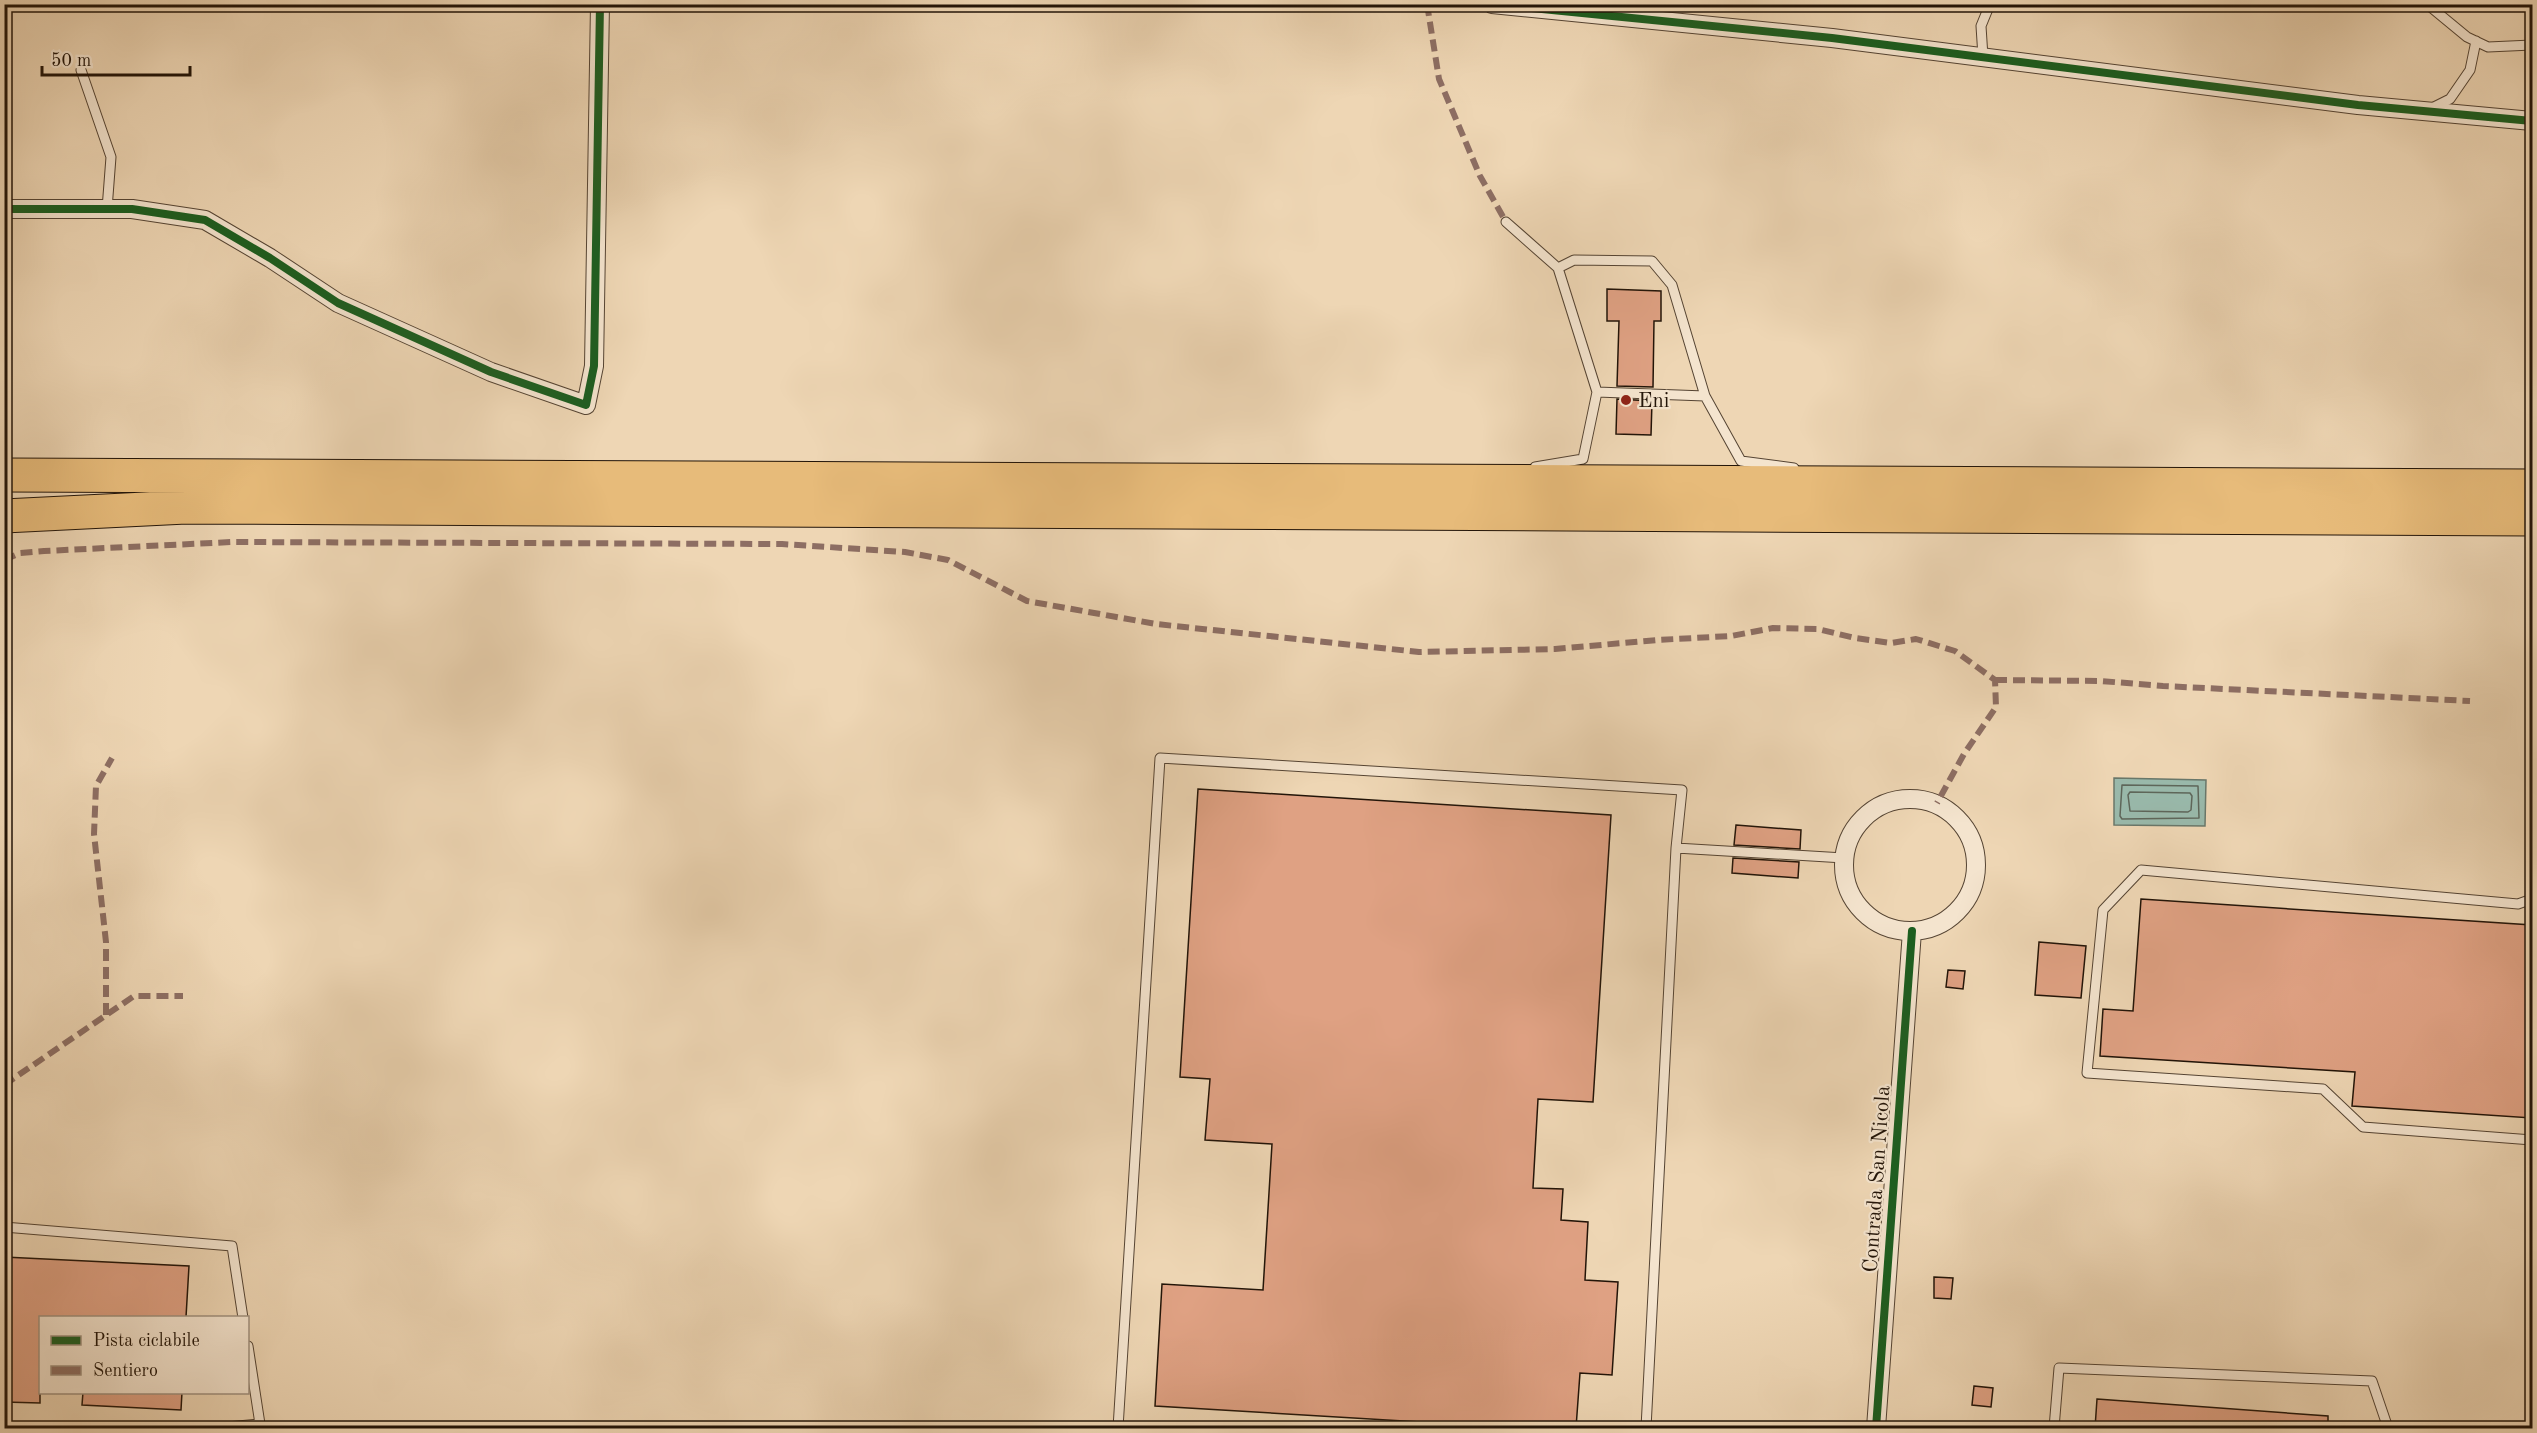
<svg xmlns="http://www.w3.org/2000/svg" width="2537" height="1433" font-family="'Old Standard TT',serif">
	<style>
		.water { fill: #99b9ab; stroke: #69776a; stroke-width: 1.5 }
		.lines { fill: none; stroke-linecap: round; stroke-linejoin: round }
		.shore { stroke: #5e665a; stroke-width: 1.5 }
		.building { fill: #dfa183; stroke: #221408; stroke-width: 1.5 }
		.lane-casing { stroke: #543; stroke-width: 11 }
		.street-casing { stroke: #543; stroke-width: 20 }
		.highway-casing { stroke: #221408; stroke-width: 35 }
		.lane { stroke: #f4e4ce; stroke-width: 9 }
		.street { stroke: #f4e4ce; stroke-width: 18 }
		.highway { stroke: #e7bb7a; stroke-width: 33 }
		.quiet { stroke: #8d6e63; stroke-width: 6; stroke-dasharray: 12 6; stroke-linecap: butt }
		.cycleway-casing { stroke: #f4e4ce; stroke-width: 11 }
		.cycleway { stroke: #1b5e20; stroke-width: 8 }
		.poi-dot { fill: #8f2418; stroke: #f4e4ce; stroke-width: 2 }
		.labels { text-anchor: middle; stroke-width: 4.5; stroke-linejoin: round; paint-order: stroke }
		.poi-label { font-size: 21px; fill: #221408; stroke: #f4e4ce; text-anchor: start }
		.street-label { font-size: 21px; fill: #221408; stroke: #f4e4ce }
	</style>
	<rect width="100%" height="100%" fill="#eed6b4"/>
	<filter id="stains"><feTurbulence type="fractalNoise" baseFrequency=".00333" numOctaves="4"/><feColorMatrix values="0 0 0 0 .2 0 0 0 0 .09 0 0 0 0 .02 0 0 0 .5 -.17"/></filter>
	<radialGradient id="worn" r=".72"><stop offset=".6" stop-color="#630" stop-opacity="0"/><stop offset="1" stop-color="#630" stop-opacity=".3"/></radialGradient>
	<path class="water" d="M 2114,778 L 2206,780 L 2205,826 L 2114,825 Z"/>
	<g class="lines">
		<path class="shore" d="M 2122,785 L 2198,786 L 2199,818 L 2122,819 L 2120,816 Z
			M 2130,792 L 2190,793 L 2192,796 L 2191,810 L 2188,812 L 2130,811 L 2128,795 Z"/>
	</g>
	<path class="building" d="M 1607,289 L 1661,291 L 1661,321 L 1654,321 L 1653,387 L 1617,386 L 1619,321 L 1607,321 Z
		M 1617,399 L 1652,401 L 1651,435 L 1616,434 Z
		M 1198,789 L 1611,815 L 1593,1102 L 1538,1099 L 1533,1188 L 1563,1189 L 1561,1220 L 1588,1222 L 1585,1280 L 1618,1282 L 1612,1375 L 1580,1373 L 1576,1428 L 1521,1428 L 1155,1406 L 1162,1284 L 1263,1290 L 1272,1144 L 1205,1140 L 1210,1079 L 1180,1077 Z
		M 1736,825 L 1801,830 L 1800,849 L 1734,845 Z
		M 1733,858 L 1799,862 L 1798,878 L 1732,873 Z
		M 2141,899 L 2532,925 L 2532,1118 L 2352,1106 L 2355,1072 L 2100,1056 L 2103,1009 L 2133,1011 Z
		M 2039,942 L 2086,946 L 2081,998 L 2035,995 Z
		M 1948,970 L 1965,971 L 1963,989 L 1946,987 Z
		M 4,1257 L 189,1266 L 186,1317 L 40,1317 L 40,1403 L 4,1402 Z
		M 1934,1277 L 1953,1278 L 1951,1299 L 1934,1298 Z
		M 1974,1386 L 1993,1388 L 1991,1407 L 1972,1405 Z
		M 83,1392 L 182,1392 L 181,1410 L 82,1405 Z
		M 2097,1399 L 2328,1416 L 2328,1428 L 2095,1428 Z"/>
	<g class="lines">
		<g class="lane-casing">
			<path id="lane" d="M 1967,4 L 1990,6
				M 2427,4 L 2467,37 L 2488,47 L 2532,45
				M 1983,57 L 1981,26 L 1990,4
				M 81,70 L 111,157 L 107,209
				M 2432,108 L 2450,99 L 2470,70 L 2476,41
				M 1506,222 L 1558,268
				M 1597,392 L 1558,268 L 1574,260 L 1652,261 L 1672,285 L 1705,396
				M 1535,467 L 1583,459 L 1597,392 L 1705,396 L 1741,461 L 1794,468
				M 1676,848 L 1844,858
				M 2532,899 L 2518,904 L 2141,870 L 2103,910 L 2087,1073 L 2323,1089 L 2363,1127 L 2532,1140
				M 4,1227 L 232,1246 L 243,1318
				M 217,1428 L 260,1424 L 248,1346
				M 1118,1428 L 1160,758 L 1682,790 L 1676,848 L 1646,1428
				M 2054,1428 L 2059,1368 L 2372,1381 L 2388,1428"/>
		</g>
		<g class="street-casing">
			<path id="street" d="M 1492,4 L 1832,38 L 2358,105 L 2532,121
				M 4,209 L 132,209 L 205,220 L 270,258 L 338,303 L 491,372 L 586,405 L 594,366 L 600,4
				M1844 865a66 66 0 1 1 132 0a66 66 0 1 1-132 0Z
				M 1876,1428 L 1912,931"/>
		</g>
		<g class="highway-casing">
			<path id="highway" d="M 4,475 L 2532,486
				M 4,516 L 186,507 L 2532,519"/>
		</g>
		<use href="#lane" class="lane"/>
		<use href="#street" class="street"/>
		<use href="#highway" class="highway"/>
		<path class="quiet" d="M 1427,4 L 1439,79 L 1480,176 L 1506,222
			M 4,560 L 20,553 L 44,551 L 232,542 L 782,544 L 905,552 L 948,560 L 1027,601 L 1156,624 L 1419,652 L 1555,649 L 1657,640 L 1731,636 L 1773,628 L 1818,629 L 1855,638 L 1891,643 L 1916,639 L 1955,651 L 1995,680 L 1996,707 L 1964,754 L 1937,803
			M 1995,680 L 2101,681 L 2163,686 L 2470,701
			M 106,1015 L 106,942 L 94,834 L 96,786 L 112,758
			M 4,1085 L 134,996 L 183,996"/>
		<g class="cycleway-casing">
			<path id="cycleway" d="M 1492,4 L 1832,38 L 2358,105 L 2532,121
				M 4,209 L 132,209 L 205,220 L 270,258 L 338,303 L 491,372 L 586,405 L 594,366 L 600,4
				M 1876,1428 L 1912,931"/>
		</g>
		<use href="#cycleway" class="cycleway"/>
	</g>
	<circle class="poi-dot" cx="1626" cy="400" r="6"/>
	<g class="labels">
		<g class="poi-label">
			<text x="1638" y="407">Eni</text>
		</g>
		<g class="street-label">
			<text transform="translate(1876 1179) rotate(-86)" y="7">Contrada San Nicola</text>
		</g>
	</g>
	<rect width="2537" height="1433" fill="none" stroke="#eed6b4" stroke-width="24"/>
	<rect x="6" y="6" width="2525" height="1421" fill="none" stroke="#221408" stroke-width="3"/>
	<rect x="12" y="12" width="2513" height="1409" fill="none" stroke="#221408" stroke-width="1.5"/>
	<rect x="39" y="1316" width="210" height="78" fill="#f4e4ce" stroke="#a0917f" stroke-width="1.5"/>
	<rect x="51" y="1336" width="30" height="9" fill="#1b5e20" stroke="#a0917f" stroke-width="1.5"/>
	<text x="93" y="1346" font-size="18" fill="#221408">Pista ciclabile</text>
	<rect x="51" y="1366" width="30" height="9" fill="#8d6e63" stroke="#a0917f" stroke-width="1.5"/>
	<text x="93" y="1376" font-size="18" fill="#221408">Sentiero</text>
	<path d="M42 66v9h148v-9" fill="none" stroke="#221408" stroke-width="3"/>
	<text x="51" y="66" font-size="18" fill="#221408" stroke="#f4e4ce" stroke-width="4.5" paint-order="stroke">50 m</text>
	<rect width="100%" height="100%" filter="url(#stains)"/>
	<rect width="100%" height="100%" fill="url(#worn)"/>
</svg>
